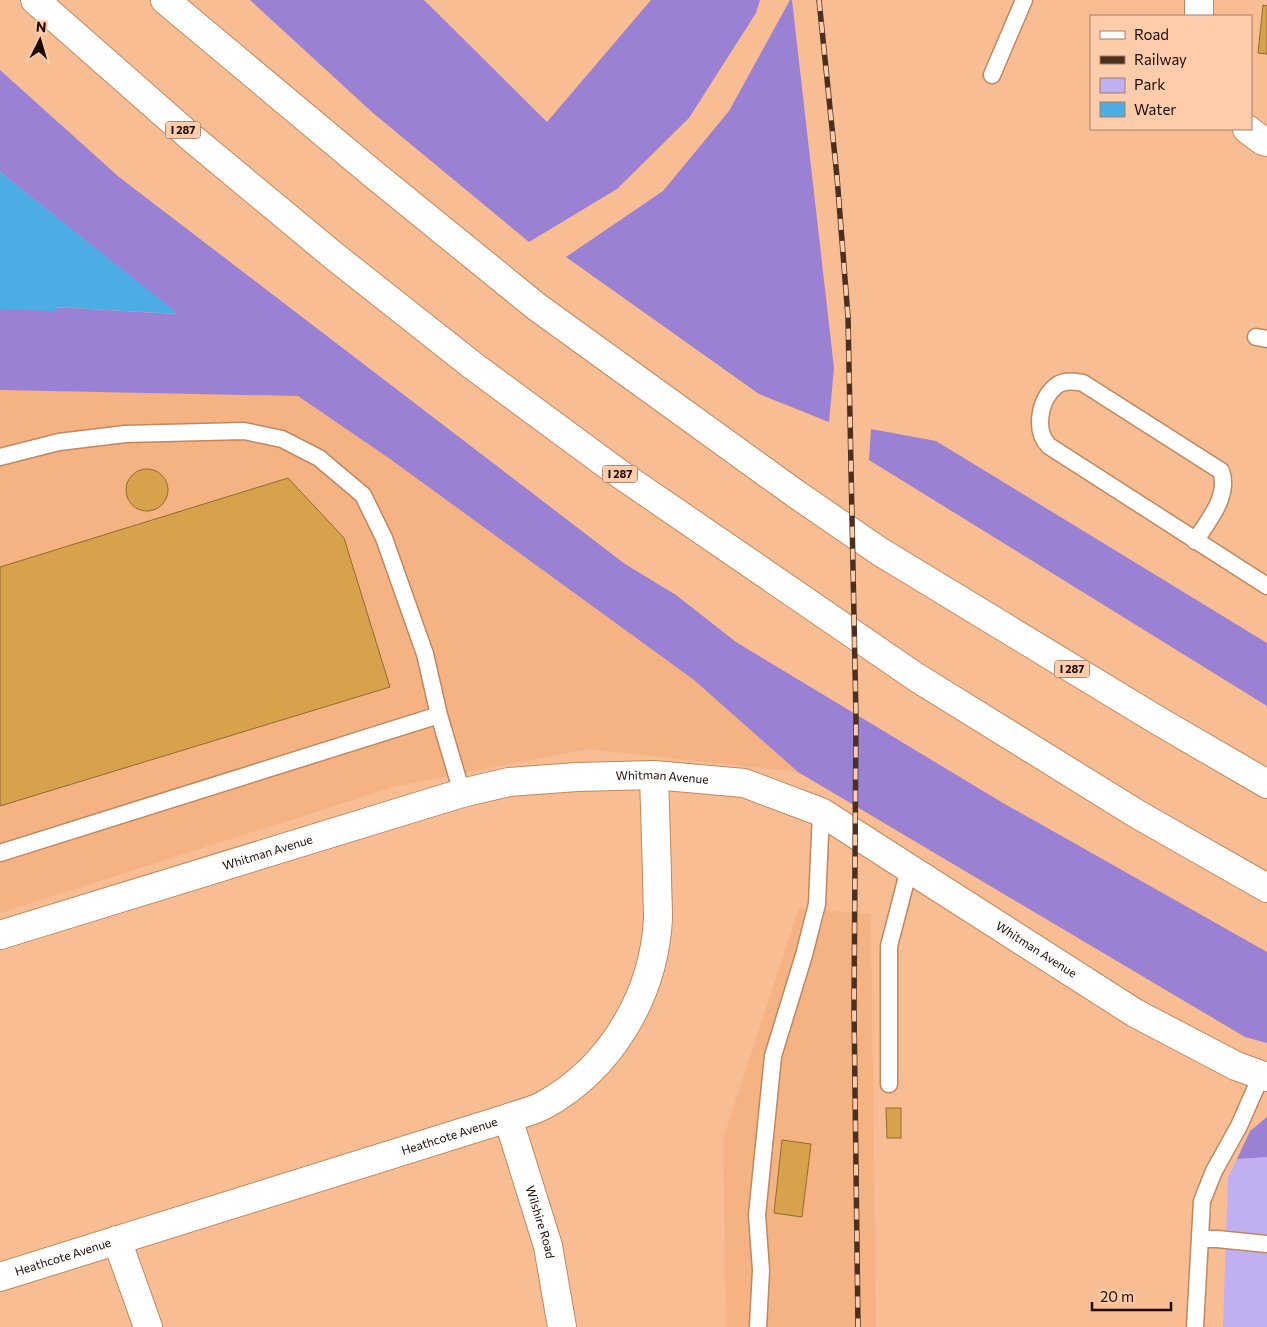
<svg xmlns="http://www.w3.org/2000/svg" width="1267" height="1327" font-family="Commissioner,sans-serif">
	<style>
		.built { fill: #f5b384 }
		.green { fill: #c1b0f1 }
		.forest { fill: #9a81d3 }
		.water { fill: #4bade4 }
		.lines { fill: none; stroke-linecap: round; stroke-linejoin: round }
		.stream { stroke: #4bade4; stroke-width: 8 }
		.building { fill: #d8a24c; stroke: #906b31 }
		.service-casing { stroke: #c0875e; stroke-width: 19 }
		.minor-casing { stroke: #c0875e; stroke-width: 30 }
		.tertiary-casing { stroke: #c0875e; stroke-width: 30 }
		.motorway-casing { stroke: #c0875e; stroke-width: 30 }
		.service { stroke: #fff; stroke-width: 16 }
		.minor { stroke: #fff; stroke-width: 28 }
		.tertiary { stroke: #fff; stroke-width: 28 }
		.motorway { stroke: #fff; stroke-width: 28 }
		.rail-casing { stroke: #4c301f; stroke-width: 5.5 }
		.rail { stroke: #fdcdab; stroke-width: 4; stroke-dasharray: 11; stroke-linecap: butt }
		.labels { text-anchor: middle; stroke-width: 5; stroke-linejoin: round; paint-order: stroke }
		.shield { fill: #fdcdab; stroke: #604433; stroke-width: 1 }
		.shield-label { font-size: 11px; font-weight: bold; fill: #1d0900 }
		.street-label { font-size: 12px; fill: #1d0900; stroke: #fdcdab }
	</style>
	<rect width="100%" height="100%" fill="#f8bd92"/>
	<path class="built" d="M 0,390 L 298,396 L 390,459 L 694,680 L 798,772 L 588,749 L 397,786 L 0,913 Z
		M 799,908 L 871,914 L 876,1327 L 726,1327 L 723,1139 Z"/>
	<path class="green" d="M 1267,1157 L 1267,1327 L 1223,1327 L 1228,1177 L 1237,1159 Z"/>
	<path class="forest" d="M 250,0 L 424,0 L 547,122 L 651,0 L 760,0 L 756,13 L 689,118 L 617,189 L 529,242 L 373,113 Z
		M 790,0 L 792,0 L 834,368 L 829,422 L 759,394 L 566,257 L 663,191 L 729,111 Z
		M 0,70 L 119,177 L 625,564 L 676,595 L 736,642 L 1003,803 L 1267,952 L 1267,1043 L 1245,1037 L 798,772 L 694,680 L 390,459 L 298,396 L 0,390 L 0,304 L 177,314 L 0,172 Z
		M 871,429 L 936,441 L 1267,643 L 1267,706 L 869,460 Z
		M 1267,1117 L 1267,1157 L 1237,1159 L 1250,1131 Z"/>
	<path class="water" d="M 0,172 L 178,314 L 0,304 Z"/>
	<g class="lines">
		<path class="stream" d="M 0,305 L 53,307"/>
	</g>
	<path class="building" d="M 1263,5 L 1267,6 L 1267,54 L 1258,53 Z
		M126 490a21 21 0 1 1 42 0a21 21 0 1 1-42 0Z
		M 288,478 L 344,538 L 390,687 L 0,806 L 0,567 Z
		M 886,1108 L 901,1108 L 901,1138 L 887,1138 Z
		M 782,1140 L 811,1144 L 802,1217 L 774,1213 Z"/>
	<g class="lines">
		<g class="service-casing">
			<path id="service" d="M 992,75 L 1024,0
				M 1256,337 L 1267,339
				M 0,457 L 59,442 L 125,434 L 244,431 L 282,439 L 319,458 L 363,495 L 384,538 L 425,654 L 439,715
				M 1195,541 C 1208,521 1230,496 1221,471 L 1083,383 C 1074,381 1063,380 1056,386 C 1039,400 1034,431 1049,446 L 1267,586
				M 0,853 L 439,715 L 462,793
				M 889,1084 L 889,946 L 909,869
				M 1200,1239 L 1217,1239 L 1267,1244
				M 758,1327 L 761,1270 L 757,1215 L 773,1056 L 804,955 L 817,904 L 821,812
				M 1195,1327 L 1202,1201 L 1214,1171 L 1239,1126 L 1261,1076"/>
		</g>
		<g class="minor-casing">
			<g id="minor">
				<path d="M 1199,16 L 1199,0"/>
				<path d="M 1247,129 L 1263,141 L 1267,142"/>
				<path id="s1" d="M 508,1118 L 548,1246 L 562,1327"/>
				<path d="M 117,1240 L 148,1327"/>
				<path id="s2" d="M 0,1277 L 508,1118 C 520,1114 533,1111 544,1105 C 611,1068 654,995 658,919 C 658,904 657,889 657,874 C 656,841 655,808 654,775"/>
			</g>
		</g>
		<g class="tertiary-casing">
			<g id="tertiary">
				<path id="s3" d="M 0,935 L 462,793 L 509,782 L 577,777 L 654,775 L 744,783 L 821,812 L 1135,1013 L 1236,1066 L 1267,1077"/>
			</g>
		</g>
		<g class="motorway-casing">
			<path id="motorway" d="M 35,0 L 193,139 L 334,256 L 472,365 L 617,472 L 916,677 L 1137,814 L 1267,888
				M 165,0 L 372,173 L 537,307 L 796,494 L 879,551 L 1157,720 L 1267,784"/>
		</g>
		<use href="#service" class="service"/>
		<use href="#minor" class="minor"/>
		<use href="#tertiary" class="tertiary"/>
		<use href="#motorway" class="motorway"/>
		<g class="rail-casing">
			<path id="rail" d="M 819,0 L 837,177 L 848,317 L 856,718 L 854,1008 L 858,1327"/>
		</g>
		<use href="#rail" class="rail"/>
	</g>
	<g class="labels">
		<g class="shield">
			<rect x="165.5" y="121.5" width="35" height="17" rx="4"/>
			<rect x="602.5" y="465.5" width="35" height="17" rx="4"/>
			<rect x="1054.5" y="660.5" width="35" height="17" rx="4"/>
		</g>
		<g class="shield-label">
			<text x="183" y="134">I 287</text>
			<text x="620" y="478">I 287</text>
			<text x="1072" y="673">I 287</text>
		</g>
		<g class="street-label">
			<text dy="4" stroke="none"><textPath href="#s3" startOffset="685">Whitman Avenue</textPath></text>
			<text dy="4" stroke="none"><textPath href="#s3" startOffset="280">Whitman Avenue</textPath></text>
			<text dy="4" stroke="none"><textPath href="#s3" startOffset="1105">Whitman Avenue</textPath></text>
			<text dy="4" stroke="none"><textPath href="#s2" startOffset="471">Heathcote Avenue</textPath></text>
			<text dy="4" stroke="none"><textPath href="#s1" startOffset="109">Wilshire Road</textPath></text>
			<text dy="4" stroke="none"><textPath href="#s2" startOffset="66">Heathcote Avenue</textPath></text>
		</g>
	</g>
	<rect x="1090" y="15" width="162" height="115" fill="#fdcdab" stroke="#a37f67"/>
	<rect x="1100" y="31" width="25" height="8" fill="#ffffff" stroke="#a37f67"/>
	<text x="1134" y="40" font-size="15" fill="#1d0900">Road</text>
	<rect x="1100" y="56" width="25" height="8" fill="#4c301f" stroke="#a37f67"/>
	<text x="1134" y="65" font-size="15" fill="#1d0900">Railway</text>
	<rect x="1100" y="78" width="25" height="15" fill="#c1b0f1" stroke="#a37f67"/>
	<text x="1134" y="90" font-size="15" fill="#1d0900">Park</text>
	<rect x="1100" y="102" width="25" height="15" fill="#4bade4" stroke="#a37f67"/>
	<text x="1134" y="115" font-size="15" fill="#1d0900">Water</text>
	<g transform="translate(40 40) rotate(5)" stroke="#fdcdab" stroke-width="4" paint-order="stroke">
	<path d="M0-4L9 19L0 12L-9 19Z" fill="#1d0900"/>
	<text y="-8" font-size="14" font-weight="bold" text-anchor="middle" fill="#1d0900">N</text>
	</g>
	<path d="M1092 1302v8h79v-8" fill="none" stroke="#1d0900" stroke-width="2.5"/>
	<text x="1100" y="1302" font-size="15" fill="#1d0900" stroke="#fdcdab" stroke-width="4" paint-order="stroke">20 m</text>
</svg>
